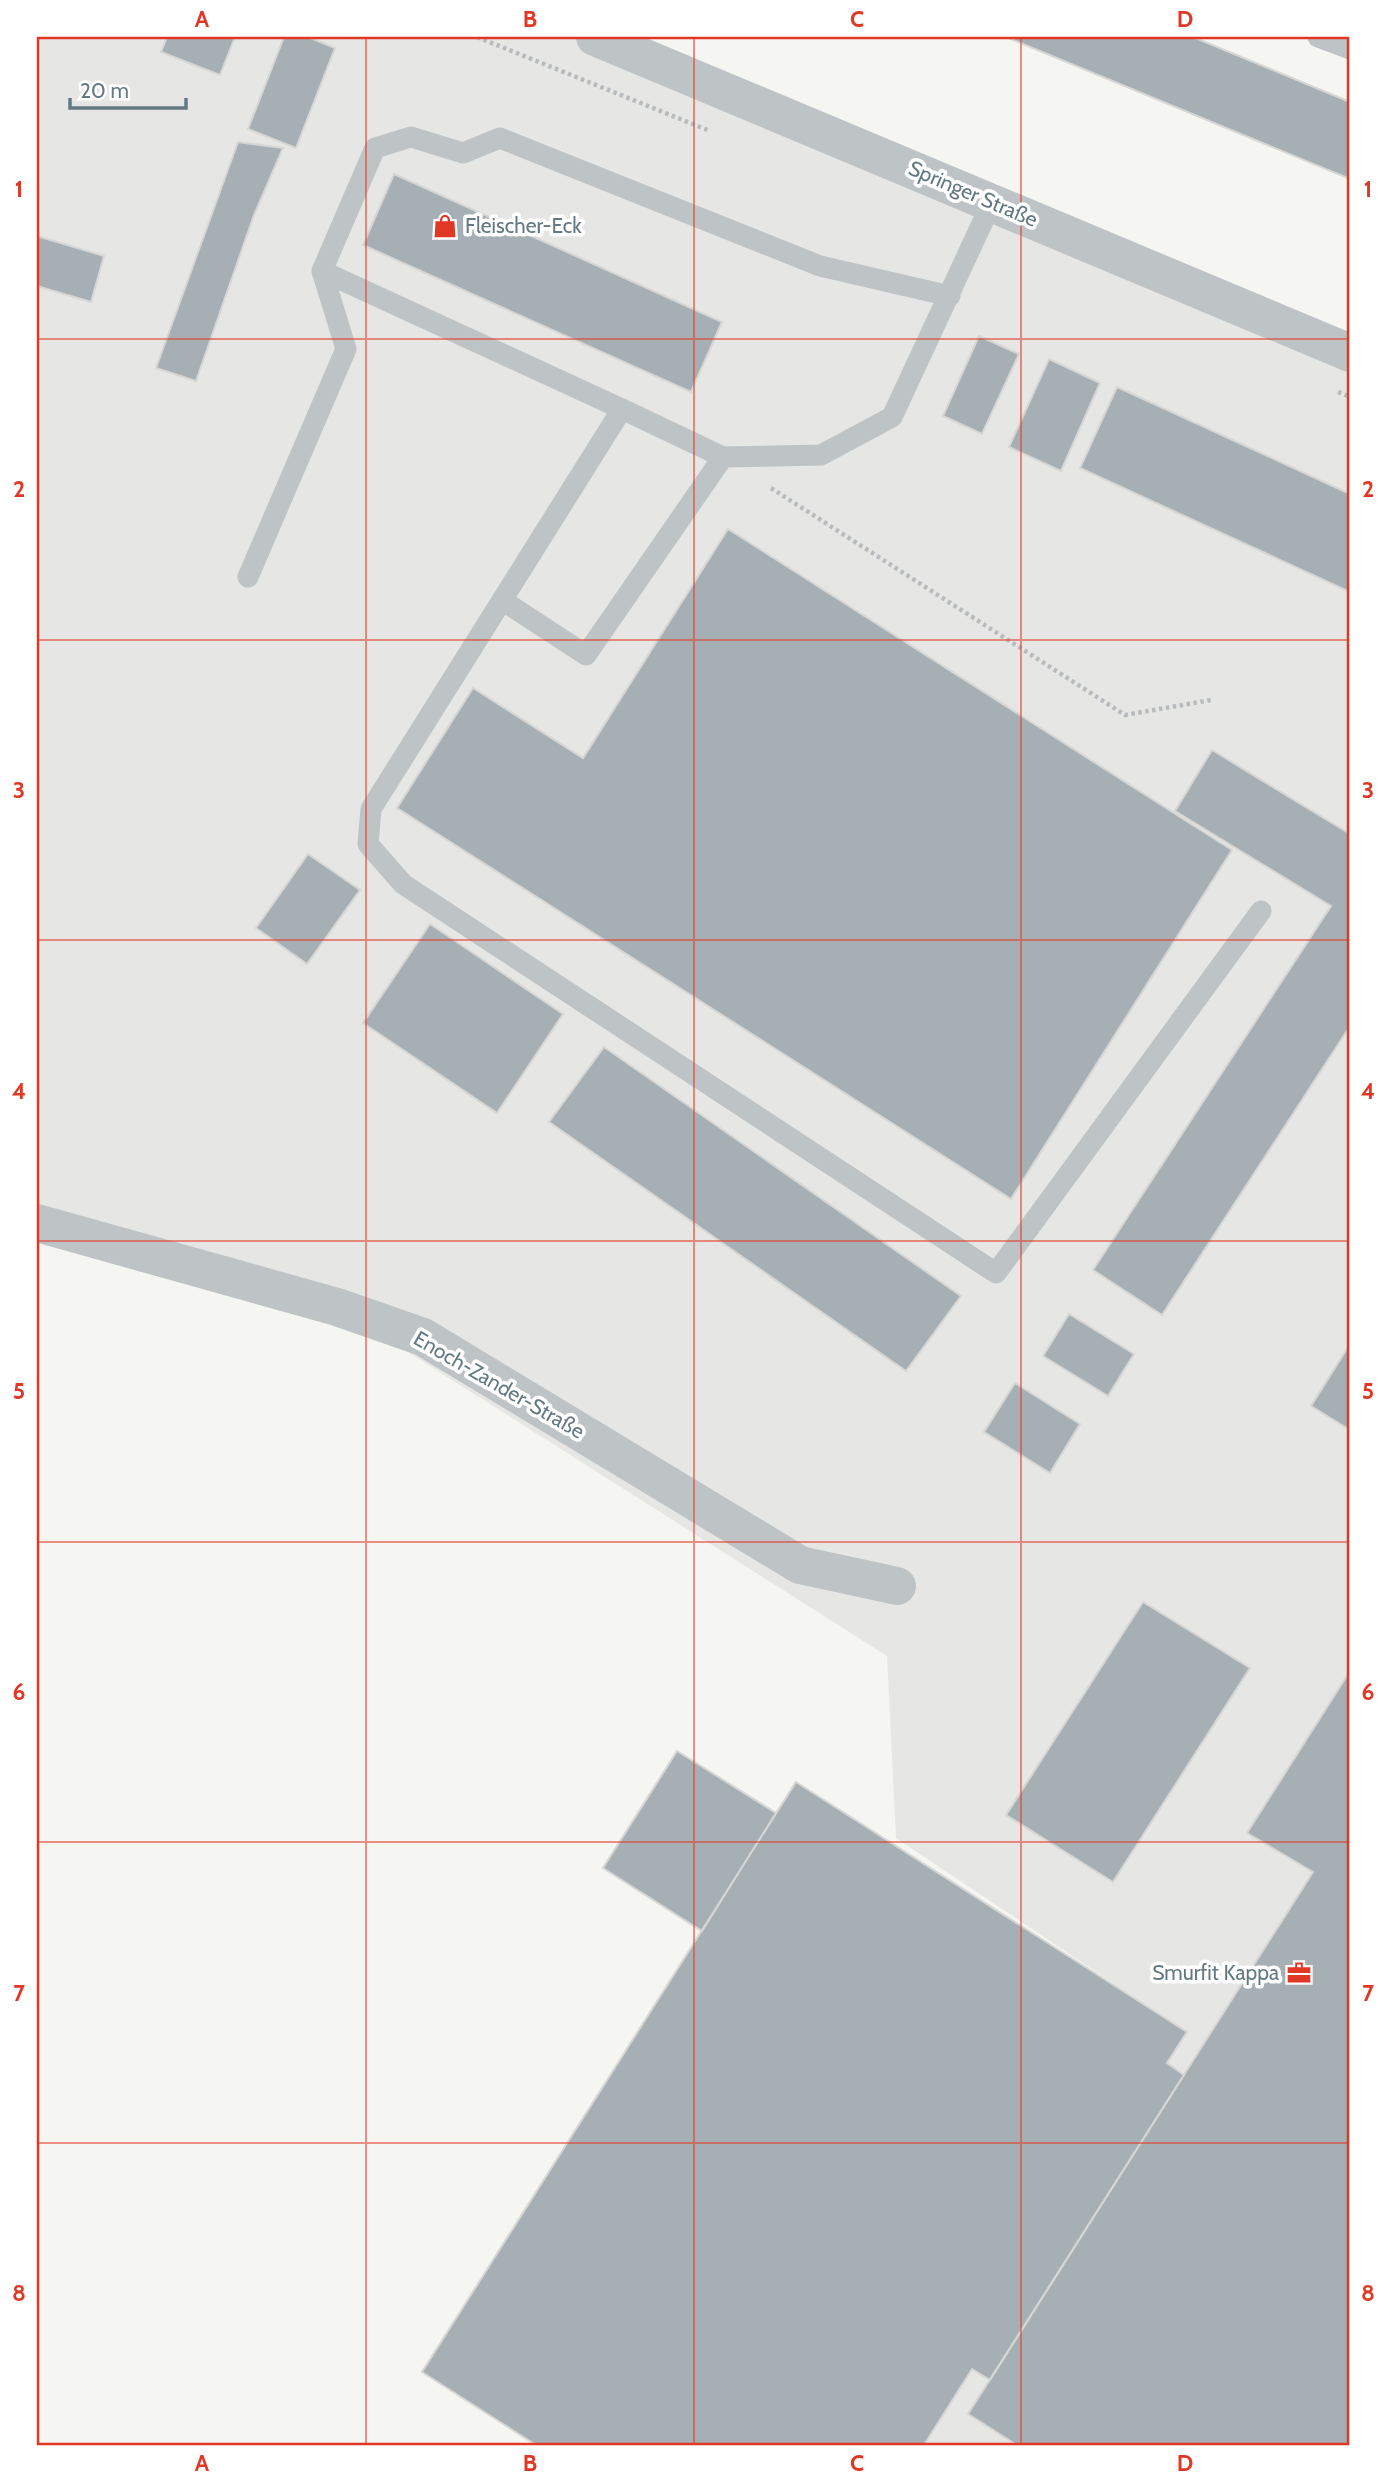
<svg xmlns="http://www.w3.org/2000/svg" width="1387" height="2482" font-family="Cabin,sans-serif">
	<style>
		.built { fill: #e6e6e5 }
		.building { fill: #a6b0b4; stroke: #d6d6d4; stroke-width: 2 }
		.lines { fill: none; stroke-linecap: round; stroke-linejoin: round }
		.path { stroke: #b8bbbd; stroke-width: 4.5; stroke-dasharray: 3.5 3.5; stroke-linecap: butt }
		.service { stroke: #bec3c5; stroke-width: 21 }
		.minor { stroke: #bec3c5; stroke-width: 38 }
		.grid { fill: none; stroke: #e13825; stroke-width: 2; stroke-opacity: 0.55 }
		.labels { text-anchor: middle; stroke-width: 7; stroke-linejoin: round; paint-order: stroke }
		.street-label { font-size: 21px; fill: #647982; stroke: #fff }
		.poi-label { font-size: 21px; fill: #647982; stroke: #fff; text-anchor: start }
		.neatline { fill: none; stroke: #e13825; stroke-width: 2.5 }
		.grid-label { font-size: 23px; text-anchor: middle; font-weight: bold; fill: #e13825 }
	</style>
	<rect width="100%" height="100%" fill="#f5f5f1"/>
	<path class="built" d="M 37,37 L 595,37 L 1350,353 L 1350,2445 L 815,2445 L 1123,1990 L 896,1838 L 887,1656 L 337,1307 L 37,1223 Z"/>
	<path class="building" d="M 167,37 L 235,37 L 220,75 L 161,52 Z
		M 284,37 L 308,37 L 335,48 L 296,148 L 248,129 Z
		M 1006,37 L 1193,37 L 1350,102 L 1350,179 Z
		M 238,142 L 283,148 L 254,215 L 196,381 L 156,368 Z
		M 394,174 L 722,322 L 691,392 L 363,245 Z
		M 37,236 L 104,256 L 91,302 L 37,286 Z
		M 979,336 L 1019,354 L 982,434 L 943,416 Z
		M 1049,359 L 1100,383 L 1061,471 L 1009,447 Z
		M 1117,387 L 1350,494 L 1350,592 L 1080,468 Z
		M 728,529 L 1232,850 L 1011,1199 L 397,808 L 473,688 L 583,758 Z
		M 1212,750 L 1350,834 L 1350,1026 L 1162,1315 L 1093,1270 L 1331,906 L 1175,811 Z
		M 308,854 L 360,890 L 307,964 L 256,928 Z
		M 430,924 L 563,1014 L 497,1113 L 363,1023 Z
		M 604,1047 L 961,1296 L 906,1371 L 549,1122 Z
		M 1069,1314 L 1134,1354 L 1108,1396 L 1043,1356 Z
		M 1350,1344 L 1350,1430 L 1311,1406 Z
		M 1015,1383 L 1080,1424 L 1050,1473 L 984,1432 Z
		M 1143,1602 L 1250,1668 L 1113,1882 L 1006,1815 Z
		M 1350,1671 L 1350,2445 L 1017,2445 L 968,2414 L 1313,1872 L 1247,1833 Z
		M 677,1751 L 776,1813 L 702,1931 L 603,1868 Z
		M 796,1782 L 1187,2032 L 1167,2063 L 1184,2075 L 990,2380 L 972,2369 L 924,2445 L 536,2445 L 422,2372 Z"/>
	<g class="lines">
		<path class="path" d="M 477,37 L 710,131
			M 1338,392 L 1350,397
			M 771,488 L 1125,715 L 1211,700"/>
		<path class="service" d="M 1318,37 L 1350,49
			M 992,202 L 892,417 L 821,455 L 723,457 L 622,409 L 371,809 L 368,844 L 403,884 L 996,1273 L 1261,911
			M 322,271 L 622,409
			M 248,577 L 346,349 L 322,271 L 375,148 L 411,137 L 463,153 L 500,138 L 820,266 L 950,296
			M 502,600 L 586,655 L 723,457"/>
		<path class="minor" d="M 595,37 L 1350,353
			M 37,1223 L 337,1307 L 423,1337 L 800,1565 L 897,1586"/>
	</g>
	<path class="grid" d="M 366,37 L 366,2445M 694,37 L 694,2445M 1021,37 L 1021,2445M 37,339 L 1350,339M 37,640 L 1350,640M 37,940 L 1350,940M 37,1241 L 1350,1241M 37,1542 L 1350,1542M 37,1842 L 1350,1842M 37,2143 L 1350,2143"/>
	<defs>
		<g id="shop-bare" transform="scale(1.89)"><path d="M-5-2.5h2.3a2.7 3.5 0 0 1 5.4 0H5L5.5 6h-11ZM-1.5-2.5h3a1.5 2.3 0 0 0-3 0Z" fill="#e13825" stroke="#fff" stroke-width="2.5" paint-order="stroke"/></g>
		<g id="office-bare" transform="scale(1.89)"><path d="M-6-3h4V-5.5h4V-3h4V5H-6ZM-1-4.5V-3h2v-1.5ZM-6 0V1H6V0Z" fill="#e13825" stroke="#fff" stroke-width="2.5" paint-order="stroke"/></g>
	</defs>
	<g fill-rule="evenodd">
		<use href="#shop-bare" x="445" y="226"/>
		<use href="#office-bare" x="1299" y="1973"/>
	</g>
	<g class="labels">
		<g class="street-label">
			<text transform="translate(973 194) rotate(23)" y="7">Springer Straße</text>
			<text transform="translate(499 1385) rotate(30)" y="7">Enoch-Zander-Straße</text>
		</g>
		<g class="poi-label">
			<text x="465" y="233">Fleischer-Eck</text>
			<text x="1279" y="1980" text-anchor="end">Smurfit Kappa</text>
		</g>
	</g>
	<rect width="1387" height="2482" fill="none" stroke="#ffffff" stroke-width="77"/>
	<path d="M70 98v10h116v-10" fill="none" stroke="#647982" stroke-width="3.5"/>
	<text x="80" y="98" font-size="21" fill="#647982" stroke="#ffffff" stroke-width="5" paint-order="stroke">20 m</text>
	<rect x="38" y="38" width="1310" height="2406" class="neatline"/>
	<g class="grid-label">
		<text x="202" y="27">A</text>
		<text x="530" y="27">B</text>
		<text x="857" y="27">C</text>
		<text x="1185" y="27">D</text>
		<text x="19" y="197">1</text>
		<text x="1368" y="197">1</text>
		<text x="19" y="497">2</text>
		<text x="1368" y="497">2</text>
		<text x="19" y="798">3</text>
		<text x="1368" y="798">3</text>
		<text x="19" y="1099">4</text>
		<text x="1368" y="1099">4</text>
		<text x="19" y="1399">5</text>
		<text x="1368" y="1399">5</text>
		<text x="19" y="1700">6</text>
		<text x="1368" y="1700">6</text>
		<text x="19" y="2001">7</text>
		<text x="1368" y="2001">7</text>
		<text x="19" y="2301">8</text>
		<text x="1368" y="2301">8</text>
		<text x="202" y="2471">A</text>
		<text x="530" y="2471">B</text>
		<text x="857" y="2471">C</text>
		<text x="1185" y="2471">D</text>
	</g>
</svg>
